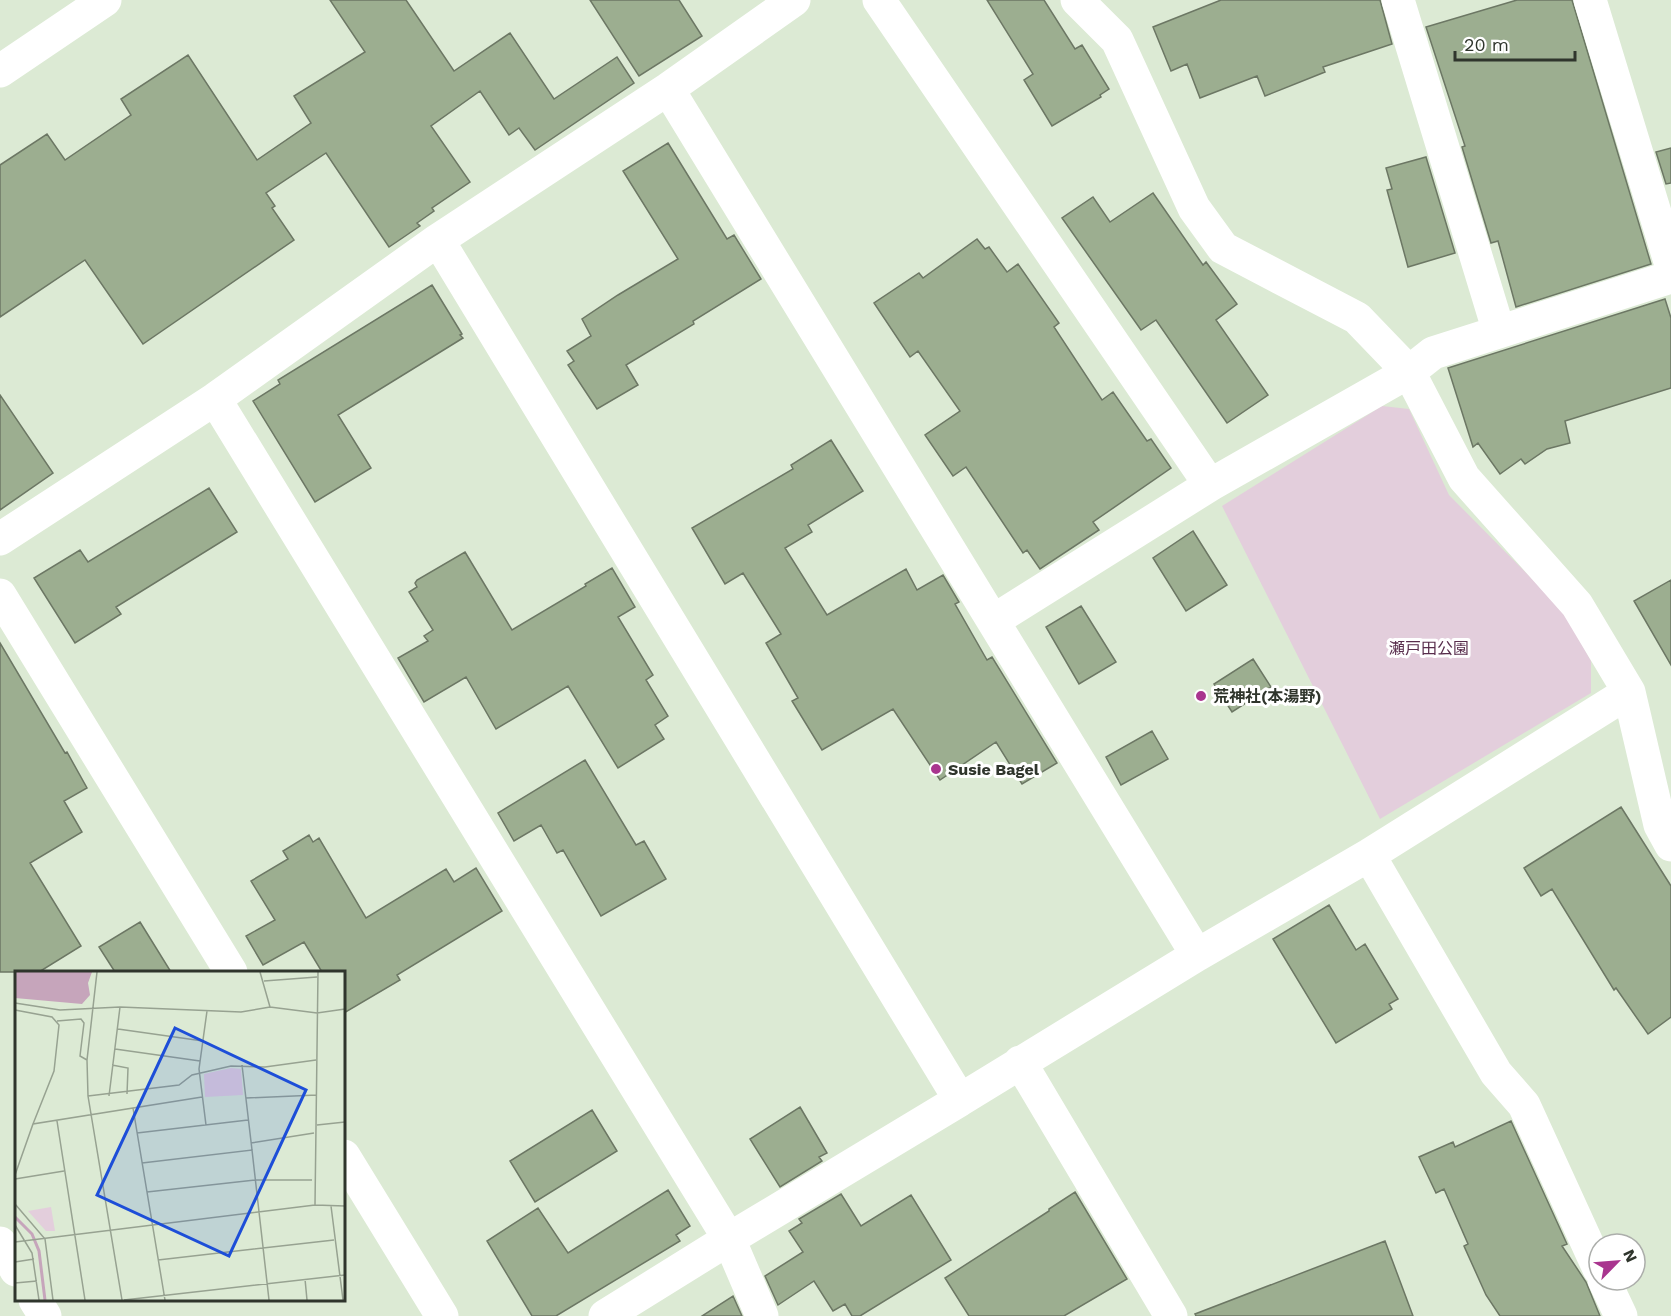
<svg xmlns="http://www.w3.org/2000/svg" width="1671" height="1316" font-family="'Work Sans','Noto Sans JP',sans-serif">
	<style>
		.green { fill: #e3cedc }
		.building { fill: #9cae90; stroke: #6c7764; stroke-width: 1.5 }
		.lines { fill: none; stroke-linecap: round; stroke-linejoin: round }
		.minor { stroke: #fff; stroke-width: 33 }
		.tertiary { stroke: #fff; stroke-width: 33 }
		.poi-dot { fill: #a9358f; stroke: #fff; stroke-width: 2 }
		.labels { text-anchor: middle; stroke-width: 6; stroke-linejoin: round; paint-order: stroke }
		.park-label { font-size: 16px; fill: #582d4c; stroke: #fff }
		.poi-label { font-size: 16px; font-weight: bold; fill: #2f352c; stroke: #fff; text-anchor: start }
		.inset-river { fill: none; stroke: #c6a5bb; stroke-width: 3 }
		.inset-road { fill: none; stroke: #97a291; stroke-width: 1.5 }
		.view { fill: #1d4ed8; fill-opacity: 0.15; stroke: #1d4ed8; stroke-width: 3 }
		.inset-edge { fill: none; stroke: #2f352c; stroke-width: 3 }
	</style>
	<rect width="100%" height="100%" fill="#dcead4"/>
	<path class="green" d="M 1382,406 L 1409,409 L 1449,495 L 1563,610 L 1591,661 L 1591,693 L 1380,819 L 1222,506 Z"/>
	<path class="building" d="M 330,0 L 406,0 L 454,71 L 510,33 L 554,99 L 617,57 L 634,83 L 535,150 L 519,128 L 509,135 L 480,91 L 431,126 L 470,182 L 432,208 L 434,211 L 417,223 L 420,226 L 389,247 L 326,153 L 266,193 L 275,206 L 272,208 L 294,240 L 143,344 L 85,260 L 0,317 L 0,165 L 47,134 L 65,160 L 131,115 L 121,99 L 188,55 L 257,160 L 311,123 L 294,96 L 365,52 Z
		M 590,0 L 679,0 L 702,36 L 639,76 Z
		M 987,0 L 1044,0 L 1075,49 L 1082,45 L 1109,89 L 1100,95 L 1101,97 L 1052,126 L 1024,80 L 1033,74 Z
		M 1221,0 L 1380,0 L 1392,44 L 1323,67 L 1325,72 L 1265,96 L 1257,76 L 1200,98 L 1187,64 L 1171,71 L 1153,27 Z
		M 1517,0 L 1572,0 L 1651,264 L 1516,307 L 1498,241 L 1491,243 L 1462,147 L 1465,146 L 1426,27 Z
		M 668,143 L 727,239 L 734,235 L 761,279 L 693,321 L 694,324 L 626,365 L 638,385 L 597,409 L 568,365 L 574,361 L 567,351 L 591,336 L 582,319 L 618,295 L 678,259 L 623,171 Z
		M 1671,148 L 1671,183 L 1666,184 L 1656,152 Z
		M 1426,157 L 1455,253 L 1408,267 L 1387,190 L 1392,189 L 1386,168 Z
		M 1153,193 L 1203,265 L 1206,262 L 1237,304 L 1216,320 L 1268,395 L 1227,423 L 1156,320 L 1141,330 L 1062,218 L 1093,197 L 1110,222 Z
		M 977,239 L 985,249 L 989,247 L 1007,272 L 1018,264 L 1059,323 L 1054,327 L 1102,400 L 1113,392 L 1147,441 L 1151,439 L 1171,468 L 1093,522 L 1099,530 L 1040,569 L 1027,550 L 1023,553 L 966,467 L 953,476 L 925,435 L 960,411 L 918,351 L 910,357 L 874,303 L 919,273 L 923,278 Z
		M 432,285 L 462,334 L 460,335 L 463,338 L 338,415 L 371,468 L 315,502 L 253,401 L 280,384 L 278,380 Z
		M 1665,299 L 1671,318 L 1671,388 L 1565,421 L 1570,443 L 1547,449 L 1525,464 L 1521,459 L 1500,474 L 1478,443 L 1473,447 L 1448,368 Z
		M 0,395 L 53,473 L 0,510 Z
		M 831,440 L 863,491 L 808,525 L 812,532 L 785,548 L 827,615 L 906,569 L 917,590 L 943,575 L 959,602 L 955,604 L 987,660 L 992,657 L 1057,763 L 1022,784 L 996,742 L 940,780 L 893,709 L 822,750 L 792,701 L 798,698 L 766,643 L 781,634 L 743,573 L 725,584 L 692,528 L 793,469 L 791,465 Z
		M 209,488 L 237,532 L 116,607 L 121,614 L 75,643 L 34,578 L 80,550 L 88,562 Z
		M 1193,531 L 1227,585 L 1186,611 L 1153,558 Z
		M 465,552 L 512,630 L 586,586 L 585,584 L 612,568 L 635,607 L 618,617 L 653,675 L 646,680 L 668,716 L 655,725 L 664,739 L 618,768 L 568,686 L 496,729 L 466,677 L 424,702 L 398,658 L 428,641 L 424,636 L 433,630 L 409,592 L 417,587 L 415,583 L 417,580 Z
		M 1671,580 L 1671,665 L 1634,601 Z
		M 1081,606 L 1116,662 L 1079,684 L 1046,627 Z
		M 0,643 L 65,753 L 67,752 L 87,788 L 64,801 L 82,832 L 30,863 L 81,946 L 39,972 L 0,972 Z
		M 1253,659 L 1271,687 L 1232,712 L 1214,684 Z
		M 1152,731 L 1168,759 L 1121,785 L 1106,757 Z
		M 585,760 L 636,845 L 644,841 L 666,879 L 601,916 L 563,850 L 557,853 L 541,825 L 514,841 L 498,813 Z
		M 1621,807 L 1671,886 L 1671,1017 L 1648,1034 L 1616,988 L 1614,990 L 1552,889 L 1541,896 L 1524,868 Z
		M 309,835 L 313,842 L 319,838 L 366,918 L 446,869 L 454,882 L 476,868 L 502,911 L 397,975 L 400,980 L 344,1013 L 344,972 L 322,972 L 304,942 L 263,965 L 246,936 L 275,920 L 251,881 L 288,859 L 283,851 Z
		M 1329,905 L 1356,950 L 1365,944 L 1398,999 L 1389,1004 L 1392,1009 L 1336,1043 L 1273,939 Z
		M 140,922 L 171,972 L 115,972 L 99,947 Z
		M 800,1107 L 827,1153 L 819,1157 L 822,1161 L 780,1187 L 750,1139 Z
		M 592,1110 L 617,1151 L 535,1202 L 510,1161 Z
		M 1511,1121 L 1567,1244 L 1562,1246 L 1586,1282 L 1600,1316 L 1500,1316 L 1486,1295 L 1464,1246 L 1468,1244 L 1444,1189 L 1436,1193 L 1419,1157 L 1453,1142 L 1455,1147 Z
		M 668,1190 L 690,1226 L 676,1235 L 680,1241 L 556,1316 L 532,1316 L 487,1241 L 538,1208 L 568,1253 Z
		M 1075,1192 L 1127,1279 L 1064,1316 L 969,1316 L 945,1278 L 1049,1211 L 1049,1209 Z
		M 841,1194 L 861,1226 L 911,1195 L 951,1260 L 860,1316 L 852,1316 L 845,1304 L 833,1311 L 814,1281 L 778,1305 L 765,1276 L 803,1252 L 789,1231 L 802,1223 L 799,1219 Z
		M 1385,1241 L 1413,1316 L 1196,1316 L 1195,1314 Z
		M 733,1296 L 742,1316 L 702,1316 Z"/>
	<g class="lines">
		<path class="minor" d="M 879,0 L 1210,485
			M 1077,0 L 1117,40 L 1194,208 L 1223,248 L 1357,318 L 1409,372 L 1464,478 L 1577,605 L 1629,692 L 1660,825 L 1671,845
			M 1398,0 L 1499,332
			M 1590,0 L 1671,265
			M 668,89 L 1197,955
			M 438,240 L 960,1100 L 729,1239 L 605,1316
			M 215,399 L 729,1239 L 762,1316
			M 0,539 L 215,399 L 438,240 L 668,89 L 794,0
			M 0,595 L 231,972
			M 993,621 L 1210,485 L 1409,372 L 1433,353 L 1671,277
			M 1369,855 L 1496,1073 L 1524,1105 L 1599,1269
			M 1020,1062 L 1171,1316
			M 960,1100 L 1197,955 L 1369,855 L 1629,692
			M 344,1156 L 442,1316
			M 0,1243 L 16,1270
			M 1604,1280 L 1621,1316
			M 35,1300 L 45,1316"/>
		<path class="tertiary" d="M 0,71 L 105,0"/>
	</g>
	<g class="poi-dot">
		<circle cx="1201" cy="696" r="6"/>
		<circle cx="936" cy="769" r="6"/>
	</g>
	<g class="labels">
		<g class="park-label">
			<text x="1429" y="654">瀬戸田公園</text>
		</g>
		<g class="poi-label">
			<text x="1213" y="702">荒神社(本湯野)</text>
			<text x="948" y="775">Susie Bagel</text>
		</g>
	</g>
	<g transform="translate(15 971)">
		<rect width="330" height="330" fill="#dcead4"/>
		<path d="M 216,97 L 226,98 L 228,124 L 190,126 L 189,103 ZM 36,236 L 40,260 L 31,260 L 13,240 Z" fill="#e3cedc"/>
		<path d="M 0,1 L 77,1 L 73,12 L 75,24 L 67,33 L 0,27 Z" fill="#c6a5bb"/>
		<path class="inset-river" d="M 0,246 L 17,263 L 24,280 L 30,329"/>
		<path class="inset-road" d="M 82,1 L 72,89 L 73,125 L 107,329M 245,1 L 255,36M 249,10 L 302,6M 0,32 L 45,39 L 105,36 L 226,41 L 255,36 L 302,42 L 330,38M 0,39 L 37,46 L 44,54 L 39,100 L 18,153M 42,50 L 66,48 L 69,52 L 65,85 L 72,89M 103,58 L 188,70M 100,78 L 185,90M 97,94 L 113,97 L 112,123M 227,94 L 237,179M 73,125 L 164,114 L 177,104 L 216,95 L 250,96 L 301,89M 94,125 L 105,36M 231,127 L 302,124M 118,137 L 150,329M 42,150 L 70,329M 191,154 L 184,98 L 192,40M 302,154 L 330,151M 122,162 L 233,149M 236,172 L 299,162M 127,192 L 237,179 L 254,329M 0,204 L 18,153 L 187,126M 0,208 L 49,200M 132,221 L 240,209 L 297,209M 0,233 L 30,268 L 38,329M 300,234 L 303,1M 316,235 L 328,329M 0,254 L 17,282 L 24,329M 0,271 L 300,234 L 330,235M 143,289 L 319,269M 0,291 L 19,288M 290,308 L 292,329M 0,312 L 22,310M 109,329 L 330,304"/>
		<path class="view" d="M 160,57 L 291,119 L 214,285 L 82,224 Z"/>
		<rect width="330" height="330" class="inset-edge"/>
	</g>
	<g transform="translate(1617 1262) rotate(65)"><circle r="28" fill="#ffffff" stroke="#acaeab" stroke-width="1.5"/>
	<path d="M0-4.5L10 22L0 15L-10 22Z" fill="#a9358f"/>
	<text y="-9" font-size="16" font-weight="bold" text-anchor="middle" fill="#2f352c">N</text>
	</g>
	<path d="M1455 51v9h120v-9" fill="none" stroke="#2f352c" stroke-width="3"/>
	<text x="1464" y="51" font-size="18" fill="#2f352c" stroke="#ffffff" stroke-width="4.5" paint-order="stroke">20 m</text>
</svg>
